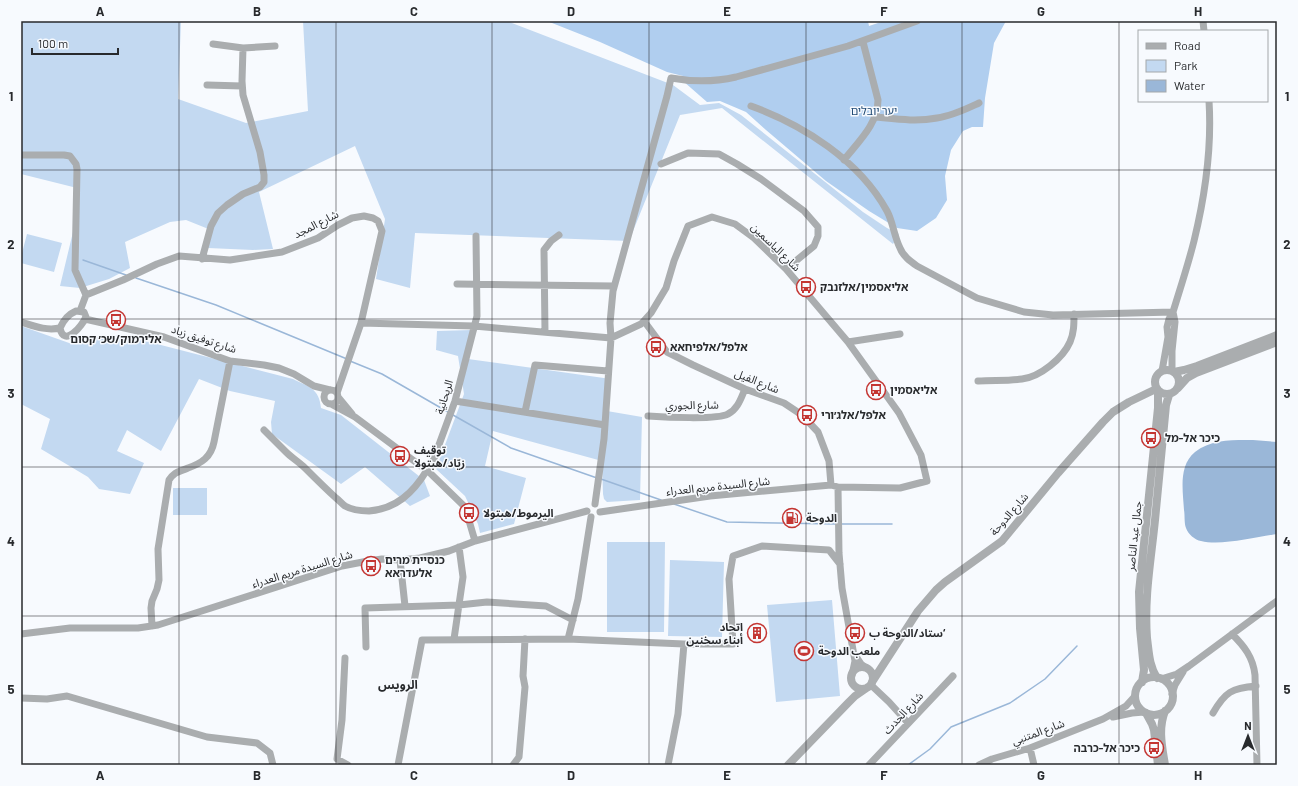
<svg xmlns="http://www.w3.org/2000/svg" width="1298" height="786" font-family="Barlow,'Noto Sans Arabic','Noto Sans Hebrew',sans-serif">
	<style>
		.green { fill: #c3d9f1 }
		.forest { fill: #b0ceef }
		.water { fill: #9ab7d8 }
		.lines { fill: none; stroke-linecap: round; stroke-linejoin: round }
		.stream { stroke: #9ab7d8; stroke-width: 1.5 }
		.minor { stroke: #aaadaf; stroke-width: 7 }
		.tertiary { stroke: #aaadaf; stroke-width: 8 }
		.grid { fill: none; stroke: #282a2d; stroke-width: 1; stroke-opacity: 0.55 }
		.labels { text-anchor: middle; stroke-width: 3; stroke-linejoin: round; paint-order: stroke }
		.park-label { font-size: 11px; fill: #204a75; stroke: #f7fafe }
		.street-label { font-size: 11px; fill: #282a2d; stroke: #f7fafe }
		.poi-label { font-size: 11px; font-weight: bold; fill: #282a2d; stroke: #f7fafe; text-anchor: start }
		.neighbourhood-label { font-size: 12px; font-weight: bold; fill: #282a2d; stroke: #f7fafe }
		.neatline { fill: none; stroke: #282a2d; stroke-width: 1.5 }
		.grid-label { font-size: 13px; text-anchor: middle; font-weight: bold; fill: #282a2d }
	</style>
	<rect width="100%" height="100%" fill="#f7fafe"/>
	<path class="green" d="M 21,21 L 181,21 L 178,99 L 246,123 L 308,111 L 303,21 L 507,21 L 673,85 L 700,105 L 719,103 L 741,115 L 863,212 L 887,228 L 899,234 L 893,244 L 722,108 L 680,115 L 629,241 L 415,233 L 410,288 L 376,279 L 385,219 L 355,146 L 259,192 L 273,249 L 253,250 L 208,248 L 211,230 L 186,220 L 170,222 L 125,242 L 130,268 L 109,279 L 80,288 L 60,286 L 73,232 L 77,188 L 21,174 Z
		M 27,234 L 62,243 L 54,272 L 21,263 L 21,257 Z
		M 21,326 L 72,344 L 83,338 L 122,335 L 293,379 C 309,387 319,388 321,408 L 341,415 L 424,480 L 430,496 L 410,506 L 365,467 L 341,484 L 272,434 L 271,422 L 275,401 L 230,391 L 199,379 L 161,451 L 127,430 L 117,451 L 144,463 L 130,494 L 99,489 L 88,477 L 41,449 L 50,419 L 21,404 Z
		M 472,330 L 468,359 L 611,379 L 607,411 L 642,417 L 640,500 L 607,502 L 604,499 L 603,494 L 602,461 L 493,431 L 485,466 L 526,478 L 514,524 L 480,533 L 478,524 L 465,496 L 436,469 L 464,394 L 458,356 L 436,350 L 437,331 Z
		M 173,488 L 207,488 L 207,515 L 173,515 Z
		M 607,542 L 665,542 L 664,632 L 607,632 Z
		M 670,560 L 724,562 L 722,637 L 668,636 Z
		M 832,600 L 840,696 L 776,702 L 767,605 Z"/>
	<path class="forest" d="M 547,21 L 868,21 L 869,26 L 884,21 L 1006,21 L 994,43 L 985,98 L 983,127 L 972,127 L 963,131 L 951,150 L 945,176 L 947,200 L 936,218 L 917,231 L 897,228 L 869,211 L 826,181 L 766,130 L 746,112 L 720,101 L 707,102 L 683,81 L 683,76 L 667,72 L 600,42 Z"/>
	<path class="water" d="M 1253,440 L 1277,442 L 1277,534 C 1257,537 1221,546 1201,541 C 1195,540 1188,534 1186,528 C 1184,523 1185,515 1184,510 C 1183,491 1178,466 1195,452 C 1211,439 1234,440 1253,440 Z"/>
	<g class="lines">
		<path class="stream" d="M 83,260 L 126,275
			M 136,278 L 216,305 L 347,359
			M 350,361 L 382,374 L 448,412
			M 453,415 L 511,448 L 597,478
			M 601,479 L 661,500
			M 674,504 L 727,522 L 835,524
			M 841,524 L 892,524
			M 908,765 L 930,749 L 951,727 L 1010,703 L 1045,679 L 1077,646"/>
		<path class="minor" d="M 1203,21 L 1204,31
			M 213,44 L 243,48 L 275,46
			M 207,85 L 242,86
			M 751,106 C 803,125 859,160 887,211 C 893,222 894,236 900,248 C 903,256 910,261 917,266 L 977,298 L 1024,312 L 1053,315 L 1173,312
			M 875,117 C 896,119 916,122 937,118 C 952,116 966,109 979,103
			M 21,155 L 64,155 L 70,156 L 76,164 L 77,169 L 75,270 L 86,295
			M 844,160 C 858,142 878,124 878,100 L 863,42
			M 661,164 L 688,153 L 719,154 L 737,164 L 761,179 L 804,211 L 818,227 L 818,236 L 814,246 L 786,269
			M 202,259 L 211,226 L 218,213 L 227,205 L 243,194 L 260,187 L 264,182 L 264,175 L 260,152 L 243,95 L 242,81 L 243,48
			M 457,284 L 614,286
			M 76,311 L 84,312 L 86,317 C 82,326 64,348 60,328 C 63,321 69,314 76,311 Z
			M 80,311 L 86,295 L 123,280 L 157,264 L 179,256 L 230,260 L 282,252 L 318,238 L 338,225 L 352,218 L 364,216 L 373,218 L 378,221 L 382,231 L 361,323 L 337,393
			M 85,319 L 164,337 L 230,361 L 264,365 L 279,368 L 294,374 L 314,386 L 330,390
			M 644,321 L 667,352 L 693,365 L 745,389 L 784,403 L 802,415 L 818,432 L 829,461 L 831,485
			M 21,322 C 34,326 46,331 60,328
			M 361,323 L 474,326 L 611,338 L 641,324 L 651,313 L 666,288 L 674,261 L 688,226 L 712,217 L 735,224 L 754,238 L 786,269 L 848,342
			M 545,332 L 544,250 L 551,241 L 559,235
			M 1162,371 L 1168,337 L 1167,327 L 1169,319 L 1173,312 C 1180,289 1188,265 1194,241 C 1205,196 1212,148 1209,101
			M 1172,371 L 1172,351 L 1175,322 L 1173,312
			M 978,381 C 993,380 1008,381 1022,379 C 1040,377 1063,358 1070,342 C 1074,333 1074,324 1074,314
			M324 397a7 7 0 1 1 14 0a7 7 0 1 1-14 0Z
			M 338,397 L 352,414
			M 455,401 L 605,425
			M 331,404 L 355,417 L 429,472 L 465,507 L 475,541
			M 525,412 L 535,365 L 608,371
			M 648,416 C 663,417 718,420 728,414 C 738,409 741,398 745,389
			M 264,430 C 272,438 279,445 286,452 C 292,458 299,462 305,468 C 315,478 325,488 336,498 C 339,500 342,504 345,506 C 352,510 361,511 369,511 C 396,509 413,493 427,470
			M 429,472 L 455,401 L 477,316 L 476,236
			M 838,487 L 839,553 L 842,588 L 855,661 L 852,675
			M 595,504 L 604,439 L 611,338 L 610,323 L 613,291 L 667,96 L 671,78 C 693,82 714,82 736,77 L 848,46 L 917,21
			M 600,512 L 710,496 L 831,485 L 838,487 L 900,488 L 927,481 L 921,455 L 899,413 L 848,342 L 900,334
			M 400,560 L 405,606
			M 152,626 L 151,608 L 152,601 L 157,589 L 159,580 L 158,549 L 169,480 C 175,471 179,472 188,468 C 202,463 211,457 214,442 L 230,361
			M 21,634 L 70,628 L 138,628 L 158,625 L 342,566 L 368,561 L 382,559 L 400,560 L 420,558 L 449,551 L 475,541 L 587,511
			M 1232,634 C 1244,646 1253,657 1255,675 L 1257,765
			M 454,639 L 463,577 L 459,547
			M 568,639 L 578,599 L 591,517
			M 366,647 L 365,608 L 459,605 L 487,602 L 546,606 L 573,620
			M 855,655 L 861,664 L 865,667
			M 345,658 L 342,720 L 337,759 L 348,765
			M 1161,679 L 1177,674 L 1189,666 L 1277,601
			M 871,685 L 889,702 L 908,723
			M 1172,694 L 1175,685 L 1183,672
			M 21,698 L 47,699 L 67,696 L 207,737 L 257,743 L 270,753 L 273,765
			M 1213,713 C 1225,692 1232,688 1256,686
			M 1113,717 L 1132,713 L 1144,712
			M 1030,748 L 1034,765
			M 398,765 L 422,640 L 568,639 L 684,644 L 733,644 L 729,579 L 733,556 L 762,546 L 829,550 L 840,564
			M 513,765 L 519,757 L 525,687 L 523,676 L 525,639
			M 668,765 L 678,714 L 684,644
			M 869,765 L 953,676
			M 979,765 L 992,759 L 1030,748 L 1103,719 L 1126,706 L 1135,696"/>
		<path class="tertiary" d="M1155 382a12 12 0 1 1 24 0a12 12 0 1 1-24 0Z
			M 1174,372 L 1184,370 L 1197,366 L 1277,335
			M 1178,388 L 1187,378 L 1196,373 L 1277,342
			M851 678a11 11 0 1 1 22 0a11 11 0 1 1-22 0Z
			M1135 696a19 19 0 1 1 38 0a19 19 0 1 1-38 0Z
			M 1157,678 C 1149,665 1149,653 1147,638 C 1144,597 1151,560 1155,520 C 1159,482 1162,443 1166,405 L 1169,395
			M 872,682 L 918,611 L 936,590 L 945,582 L 1002,541 L 1058,473 L 1103,422 L 1113,412 L 1129,402 L 1156,389
			M 1142,682 L 1144,670 L 1140,628 L 1139,592 L 1158,408 L 1158,392
			M 1146,713 L 1152,724 L 1154,730 L 1158,765
			M 788,765 L 848,703 L 855,696 L 868,687
			M 1165,765 C 1162,746 1158,729 1165,711"/>
	</g>
	<path class="grid" d="M 179,21 L 179,765M 336,21 L 336,765M 492,21 L 492,765M 649,21 L 649,765M 806,21 L 806,765M 962,21 L 962,765M 1119,21 L 1119,765M 21,170 L 1277,170M 21,319 L 1277,319M 21,467 L 1277,467M 21,616 L 1277,616"/>
	<defs>
		<g id="bus-ring" transform="scale(1)"><circle r="9.5" fill="#f7fafe" stroke="#c43633" stroke-width="1.5"/><path d="M-5-6H5V4H4V6H2V4H-2V6H-4V4H-5ZM-3.5-4V0h7V-4ZM-3.5 1.2v1.5H-2V1.2ZM2 1.2v1.5H3.5V1.2Z" fill="#c43633"/></g>
		<g id="fuel-ring" transform="scale(1)"><circle r="9.5" fill="#f7fafe" stroke="#c43633" stroke-width="1.5"/><path d="M-5.5-6h7V0h2V4h1.3V-2.5L3-4.5l.8-.8L6-3V5H2.5V1h-1V6h-7ZM-4.2-4.7v3.2H.2V-4.7Z" fill="#c43633"/></g>
		<g id="building-ring" transform="scale(1)"><circle r="9.5" fill="#f7fafe" stroke="#c43633" stroke-width="1.5"/><path d="M-4-6H4V6H1V3H-1V6H-4ZM-2.5-4.3h1.7v1.8h-1.7ZM.8-4.3h1.7v1.8H.8ZM-2.5-1h1.7V.8h-1.7ZM.8-1h1.7V.8H.8Z" fill="#c43633"/></g>
		<g id="stadium-ring" transform="scale(1)"><circle r="9.5" fill="#f7fafe" stroke="#c43633" stroke-width="1.5"/><path d="M0-5a6.5 5 0 1 0 0 10a6.5 5 0 1 0 0-10ZM-3.5-1.8h7v3.6h-7Z" fill="#c43633"/></g>
	</defs>
	<g fill-rule="evenodd">
		<use href="#bus-ring" x="806" y="287"/>
		<use href="#bus-ring" x="116" y="320"/>
		<use href="#bus-ring" x="656" y="347"/>
		<use href="#bus-ring" x="876" y="390"/>
		<use href="#bus-ring" x="807" y="415"/>
		<use href="#bus-ring" x="1151" y="438"/>
		<use href="#bus-ring" x="400" y="456"/>
		<use href="#bus-ring" x="469" y="513"/>
		<use href="#fuel-ring" x="792" y="518"/>
		<use href="#bus-ring" x="371" y="566"/>
		<use href="#building-ring" x="757" y="633"/>
		<use href="#bus-ring" x="855" y="633"/>
		<use href="#stadium-ring" x="804" y="651"/>
		<use href="#bus-ring" x="1154" y="748"/>
	</g>
	<g class="labels">
		<g class="park-label">
			<text x="874" y="115">יער יובלים</text>
		</g>
		<g class="street-label">
			<text transform="translate(316 224) rotate(-27)" y="4">شارع المجد</text>
			<text transform="translate(776 247) rotate(44)" y="4">شارع الياسمين</text>
			<text transform="translate(204 339) rotate(18)" y="4">شارع توفيق زياد</text>
			<text transform="translate(757 381) rotate(22)" y="4">شارع الفيل</text>
			<text transform="translate(444 397) rotate(-73)" y="4">الريحانية</text>
			<text transform="translate(692 405) rotate(-1)" y="4">شارع الجوري</text>
			<text transform="translate(718 486) rotate(-6)" y="4">شارع السيدة مريم العدراء</text>
			<text transform="translate(1009 514) rotate(-49)" y="4">شارع الدوحة</text>
			<text transform="translate(1134 536) rotate(-84)" y="4">جمال عبد الناصر</text>
			<text transform="translate(302 569) rotate(-17)" y="4">شارع السيدة مريم العدراء</text>
			<text transform="translate(903 713) rotate(-47)" y="4">شارع الحدث</text>
			<text transform="translate(1038 732) rotate(-20)" y="4">شارع المتنبي</text>
		</g>
		<g class="poi-label">
			<text x="820" y="291">אליאסמין/אלזנבק</text>
			<text x="116" y="343" text-anchor="middle">אלירמוק/שכ׳ קסום</text>
			<text x="670" y="351">אלפל/אלפיחאא</text>
			<text x="890" y="394">אליאסמין</text>
			<text x="821" y="419">אלפל/אלג׳ורי</text>
			<text x="1165" y="442">כיכר אל-מל</text>
			<text x="414" y="454">توقيف<tspan x="414" dy="13">زيّاد/هبتولا</tspan></text>
			<text x="483" y="517">اليرموط/هبتولا</text>
			<text x="806" y="522">الدوحة</text>
			<text x="385" y="564">כנסיית מרים<tspan x="385" dy="13">אלעדראא</tspan></text>
			<text x="743" y="631" text-anchor="end">اتحاد<tspan x="743" dy="13">أبناء سخنين</tspan></text>
			<text x="869" y="637">ستاد/الدوحة ب‘</text>
			<text x="818" y="655">ملعب الدوحة</text>
			<text x="1140" y="752" text-anchor="end">כיכר אל-כרבה</text>
		</g>
		<g class="neighbourhood-label">
			<text x="398" y="689">الرويس</text>
		</g>
	</g>
	<rect width="1298" height="786" fill="none" stroke="#f7fafe" stroke-width="44"/>
	<rect x="1138" y="30" width="130" height="72" fill="#f7fafe" stroke="#a4a7aa"/>
	<rect x="1146" y="43" width="20" height="6" fill="#aaadaf" stroke="#a4a7aa"/>
	<text x="1174" y="50" font-size="12" fill="#282a2d">Road</text>
	<rect x="1146" y="60" width="20" height="12" fill="#c3d9f1" stroke="#a4a7aa"/>
	<text x="1174" y="70" font-size="12" fill="#282a2d">Park</text>
	<rect x="1146" y="80" width="20" height="12" fill="#9ab7d8" stroke="#a4a7aa"/>
	<text x="1174" y="90" font-size="12" fill="#282a2d">Water</text>
	<g transform="translate(1248 736)" stroke="#f7fafe" stroke-width="3" paint-order="stroke">
	<path d="M0-3L7 15L0 10L-7 15Z" fill="#282a2d"/>
	<text y="-6" font-size="11" font-weight="bold" text-anchor="middle" fill="#282a2d">N</text>
	</g>
	<path d="M32 48v6h86v-6" fill="none" stroke="#282a2d" stroke-width="2"/>
	<text x="38" y="48" font-size="12" fill="#282a2d" stroke="#f7fafe" stroke-width="3" paint-order="stroke">100 m</text>
	<rect x="22" y="22" width="1254" height="742" class="neatline"/>
	<g class="grid-label">
		<text x="100" y="16">A</text>
		<text x="257" y="16">B</text>
		<text x="414" y="16">C</text>
		<text x="571" y="16">D</text>
		<text x="727" y="16">E</text>
		<text x="884" y="16">F</text>
		<text x="1041" y="16">G</text>
		<text x="1198" y="16">H</text>
		<text x="11" y="101">1</text>
		<text x="1287" y="101">1</text>
		<text x="11" y="249">2</text>
		<text x="1287" y="249">2</text>
		<text x="11" y="398">3</text>
		<text x="1287" y="398">3</text>
		<text x="11" y="546">4</text>
		<text x="1287" y="546">4</text>
		<text x="11" y="694">5</text>
		<text x="1287" y="694">5</text>
		<text x="100" y="780">A</text>
		<text x="257" y="780">B</text>
		<text x="414" y="780">C</text>
		<text x="571" y="780">D</text>
		<text x="727" y="780">E</text>
		<text x="884" y="780">F</text>
		<text x="1041" y="780">G</text>
		<text x="1198" y="780">H</text>
	</g>
</svg>
